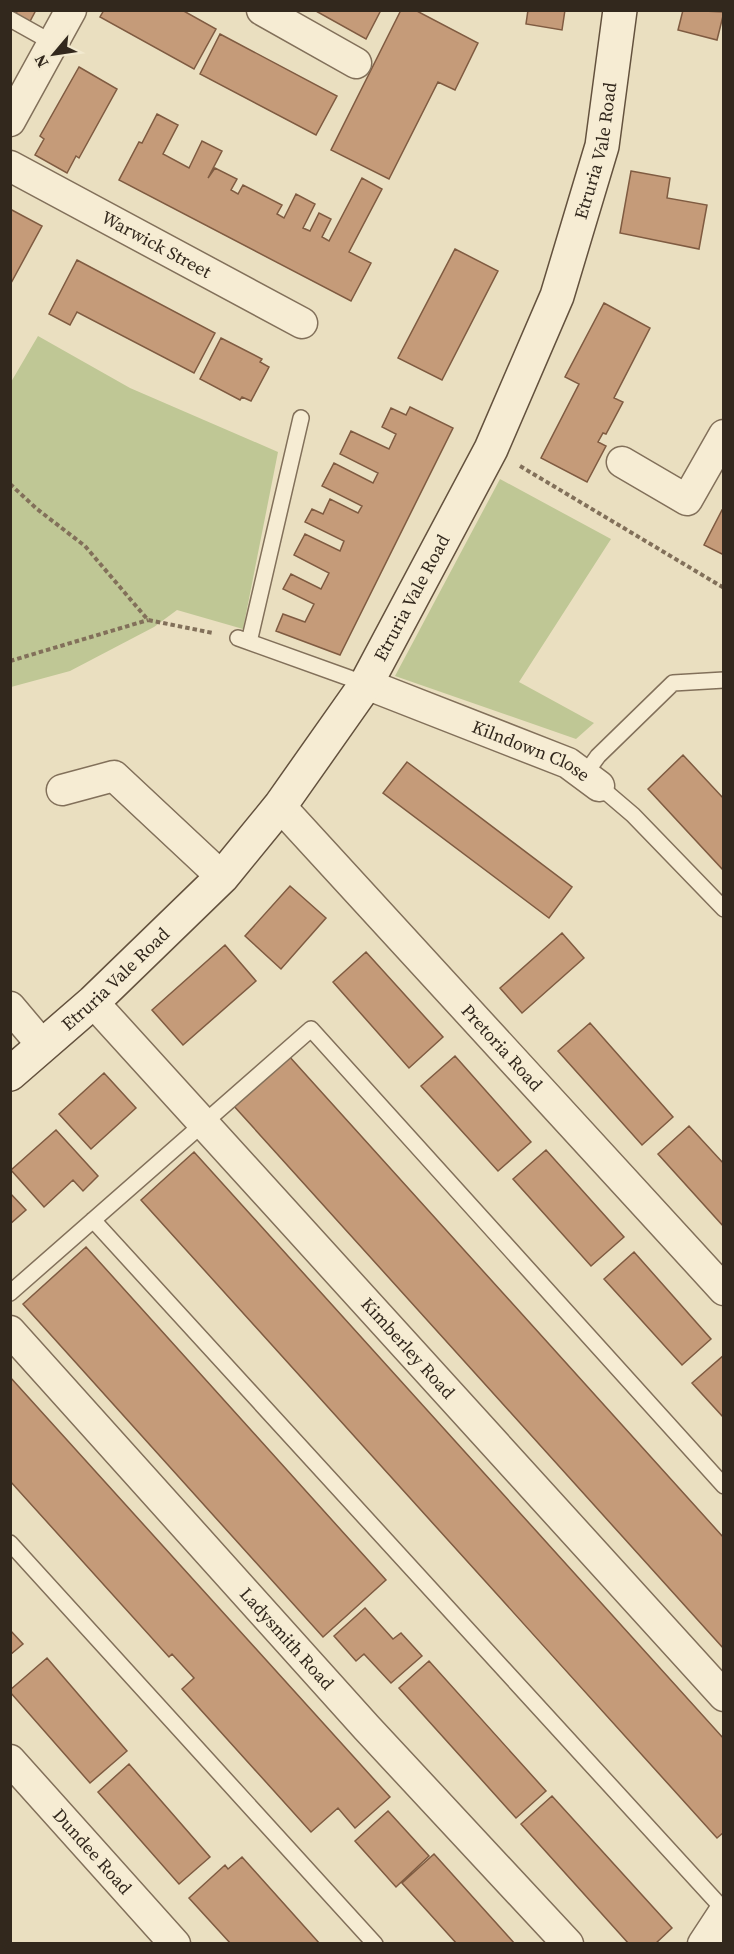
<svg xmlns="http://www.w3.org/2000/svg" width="734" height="1954" font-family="'Source Serif 4',serif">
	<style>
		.green { fill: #bfc795 }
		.building { fill: #c59b79; stroke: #7f5b41; stroke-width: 1.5 }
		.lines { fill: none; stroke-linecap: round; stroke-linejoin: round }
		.service-casing { stroke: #82705a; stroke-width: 18 }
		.minor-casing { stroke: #82705a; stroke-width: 33 }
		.secondary-casing { stroke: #63513d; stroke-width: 36 }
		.path { stroke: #82705a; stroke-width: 4; stroke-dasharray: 4.5 3; stroke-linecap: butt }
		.service { stroke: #f6ecd3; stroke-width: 15 }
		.minor { stroke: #f6ecd3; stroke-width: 30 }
		.secondary { stroke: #f6ecd3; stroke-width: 33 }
		.labels { text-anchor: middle; stroke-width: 4.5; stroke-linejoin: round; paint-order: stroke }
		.street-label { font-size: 18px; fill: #32281d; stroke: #f2e9cf }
	</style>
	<rect width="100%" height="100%" fill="#eadfc0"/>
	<path class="green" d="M 38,336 L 130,388 L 278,452 L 243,629 L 177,610 L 154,627 L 70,671 L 11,687 L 11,382 Z
		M 500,479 L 611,539 L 519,682 L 594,723 L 576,739 L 395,676 Z"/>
	<path class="building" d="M 18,10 L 36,10 L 27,27 L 13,19 Z
		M 104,10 L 182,10 L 216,29 L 194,69 L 100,17 Z
		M 314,10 L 381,10 L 366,39 Z
		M 401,10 L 415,10 L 478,43 L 455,90 L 438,82 L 389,179 L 331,150 Z
		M 528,10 L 565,10 L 562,30 L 526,24 Z
		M 683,10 L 724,12 L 717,40 L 678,30 Z
		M 220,34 L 337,96 L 316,135 L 200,74 Z
		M 79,67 L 117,89 L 79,158 L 76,156 L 67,173 L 35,155 L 44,139 L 40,136 Z
		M 157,114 L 178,125 L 163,154 L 189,168 L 202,141 L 222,151 L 208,178 L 215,168 L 237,179 L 231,190 L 238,194 L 243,185 L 282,205 L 277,214 L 284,218 L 296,194 L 315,204 L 303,228 L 310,231 L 319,213 L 331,219 L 322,237 L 329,241 L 362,178 L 382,189 L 349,252 L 371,263 L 351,301 L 119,180 L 139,142 L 142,143 Z
		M 631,171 L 670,178 L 667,198 L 707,205 L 699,249 L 620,233 Z
		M 10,209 L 42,226 L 10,285 Z
		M 455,249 L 498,271 L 442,380 L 398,358 Z
		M 77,260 L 215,333 L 194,373 L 77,312 L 70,325 L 49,314 Z
		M 604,303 L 650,328 L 614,398 L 623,402 L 606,434 L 603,433 L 598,442 L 606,446 L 587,482 L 541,458 L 579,384 L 565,377 Z
		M 221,338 L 262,359 L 260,362 L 269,367 L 251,401 L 242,397 L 240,400 L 200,379 Z
		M 410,407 L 453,428 L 340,655 L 276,631 L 283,614 L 305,622 L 314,604 L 283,589 L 291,574 L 321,589 L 329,573 L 294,555 L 305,534 L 340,551 L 344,541 L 305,522 L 312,509 L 323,514 L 330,499 L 358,513 L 362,506 L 322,486 L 334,463 L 373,483 L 378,473 L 340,454 L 351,431 L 389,449 L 396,434 L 382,427 L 391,408 L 406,415 Z
		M 722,510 L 724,511 L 724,555 L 704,545 Z
		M 683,755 L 724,799 L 724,871 L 648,789 Z
		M 407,762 L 572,887 L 549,918 L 383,793 Z
		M 290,886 L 326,918 L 281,969 L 245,936 Z
		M 562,933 L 584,958 L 522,1013 L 500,988 Z
		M 225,945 L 256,981 L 183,1045 L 152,1010 Z
		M 366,952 L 443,1037 L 409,1068 L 333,982 Z
		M 590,1023 L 673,1117 L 642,1145 L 558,1051 Z
		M 288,1055 L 724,1538 L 724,1649 L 233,1105 Z
		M 455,1056 L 531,1142 L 498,1171 L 421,1086 Z
		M 104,1073 L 136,1108 L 91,1149 L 59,1114 Z
		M 689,1126 L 724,1164 L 724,1227 L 658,1154 Z
		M 56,1130 L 98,1176 L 83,1191 L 73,1180 L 44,1207 L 11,1170 Z
		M 546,1150 L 624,1237 L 591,1266 L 513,1179 Z
		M 194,1152 L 724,1739 L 724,1832 L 717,1838 L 141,1200 Z
		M 10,1193 L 26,1210 L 10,1224 Z
		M 86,1247 L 386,1580 L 323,1637 L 23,1304 Z
		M 634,1252 L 711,1339 L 682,1365 L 604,1279 Z
		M 724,1355 L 724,1418 L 692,1383 Z
		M 10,1377 L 390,1797 L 355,1828 L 338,1808 L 311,1832 L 182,1689 L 194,1678 L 172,1654 L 169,1657 L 10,1481 Z
		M 365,1608 L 393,1639 L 401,1633 L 422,1656 L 391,1683 L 364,1654 L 356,1661 L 334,1636 Z
		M 10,1630 L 23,1644 L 10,1655 Z
		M 47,1658 L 127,1751 L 90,1783 L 10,1692 L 10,1690 Z
		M 429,1661 L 546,1791 L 516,1818 L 399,1688 Z
		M 129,1764 L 210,1857 L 179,1884 L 98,1792 Z
		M 552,1796 L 672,1928 L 655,1944 L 629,1944 L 521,1824 Z
		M 388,1811 L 429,1856 L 396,1887 L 355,1841 Z
		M 434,1854 L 515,1944 L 457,1944 L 402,1883 Z
		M 242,1857 L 320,1944 L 231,1944 L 189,1898 L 225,1865 L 228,1869 Z"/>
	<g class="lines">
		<g class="service-casing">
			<path id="service" d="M 10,19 L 53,43
				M 238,638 L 366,684
				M 249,642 L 301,418
				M 585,774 L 598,756 L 673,683 L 724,680
				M 599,786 L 633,815 L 724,909
				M 93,1220 L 724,1910
				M 10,1293 L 311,1029 L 724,1486
				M 10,1543 L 375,1944"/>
		</g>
		<g class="minor-casing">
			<g id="minor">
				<path d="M 262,10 L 356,63"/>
				<path d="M 10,121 L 71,10"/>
				<path id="s1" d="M 10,166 L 302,323"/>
				<path d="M 622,462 L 687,500 L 724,435"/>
				<path id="s2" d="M 366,684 L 568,763 L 599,786"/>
				<path d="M 62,790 L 114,776 L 222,877"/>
				<path id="s3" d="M 280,806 L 724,1290"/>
				<path id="s4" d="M 93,1002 L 724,1696"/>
				<path d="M 10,1007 L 43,1046"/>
				<path id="s5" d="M 10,1331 L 367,1728 L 568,1944"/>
				<path id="s6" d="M 10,1760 L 175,1944"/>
				<path d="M 703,1944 L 724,1912"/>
			</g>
		</g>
		<g class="secondary-casing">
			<g id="secondary">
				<path id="s7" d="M 10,1074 L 93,1002 L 222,877 L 280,806 L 366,684 L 491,449 L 557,296 L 602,146 L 620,10"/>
			</g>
		</g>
		<path class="path" d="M 520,466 L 724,588
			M 10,484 L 37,509 L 85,546 L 148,620 L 213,633
			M 10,661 L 148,620"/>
		<use href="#service" class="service"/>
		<use href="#minor" class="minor"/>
		<use href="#secondary" class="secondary"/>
	</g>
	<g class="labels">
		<g class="street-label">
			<text dy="6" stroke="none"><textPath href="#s7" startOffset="1114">Etruria Vale Road</textPath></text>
			<text dy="6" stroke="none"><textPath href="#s1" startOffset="166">Warwick Street</textPath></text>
			<text dy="6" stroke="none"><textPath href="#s7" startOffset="628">Etruria Vale Road</textPath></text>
			<text dy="6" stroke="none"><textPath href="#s2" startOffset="178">Kilndown Close</textPath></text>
			<text dy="6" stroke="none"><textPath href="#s7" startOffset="142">Etruria Vale Road</textPath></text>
			<text dy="6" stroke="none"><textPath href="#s3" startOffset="328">Pretoria Road</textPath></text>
			<text dy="6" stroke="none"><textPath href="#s4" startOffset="468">Kimberley Road</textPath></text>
			<text dy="6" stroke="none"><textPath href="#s5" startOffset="414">Ladysmith Road</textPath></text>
			<text dy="6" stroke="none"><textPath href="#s6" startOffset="123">Dundee Road</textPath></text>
		</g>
	</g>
	<rect width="734" height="1954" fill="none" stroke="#32281d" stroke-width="24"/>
	<g transform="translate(54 54) rotate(241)" stroke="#f2e9cf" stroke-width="4.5" paint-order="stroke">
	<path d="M0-4.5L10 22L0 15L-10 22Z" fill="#32281d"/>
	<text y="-9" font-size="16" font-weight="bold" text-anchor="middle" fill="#32281d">N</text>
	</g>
</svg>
